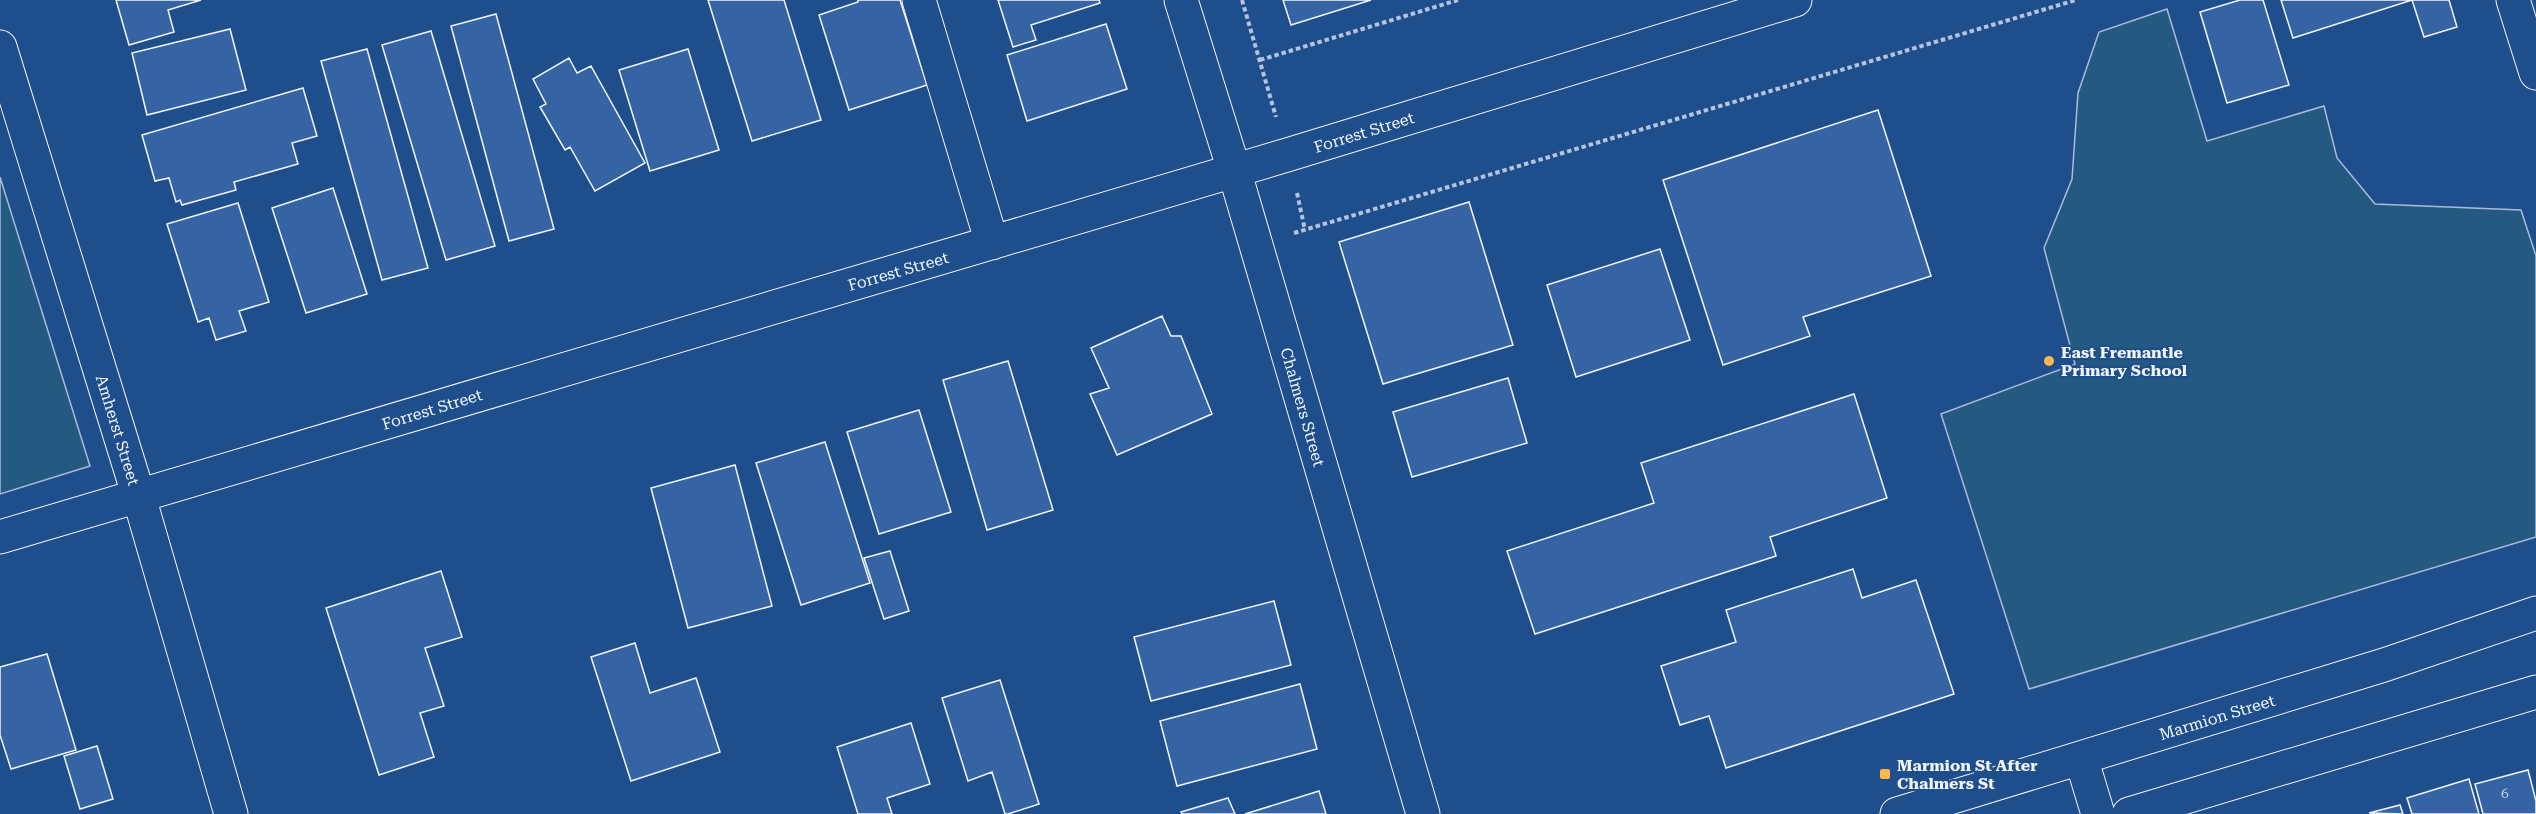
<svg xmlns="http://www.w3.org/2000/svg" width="2536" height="814" font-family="'Roboto Serif',serif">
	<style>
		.green { fill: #245a82; stroke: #a8bbd7; stroke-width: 1.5 }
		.building { fill: #3563a3; stroke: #f2f6ff; stroke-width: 1.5 }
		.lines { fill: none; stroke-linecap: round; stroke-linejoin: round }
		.minor-casing { stroke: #f2f6ff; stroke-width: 35 }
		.path { stroke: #b3c4dc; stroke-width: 4; stroke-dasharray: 4.5 3; stroke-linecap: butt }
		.minor { stroke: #1f4e8c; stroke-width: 33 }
		.poi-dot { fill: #ffb74d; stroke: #1f4e8c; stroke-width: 2 }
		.labels { text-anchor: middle; stroke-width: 4.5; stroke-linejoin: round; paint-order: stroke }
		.number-label { font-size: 14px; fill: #c3d1e8 }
		.street-label { font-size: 16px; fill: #f2f6ff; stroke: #1f4e8c }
		.poi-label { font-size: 16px; font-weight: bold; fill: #f2f6ff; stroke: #1f4e8c; text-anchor: start }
	</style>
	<rect width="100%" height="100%" fill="#1f4e8c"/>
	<path class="green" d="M 2167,9 L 2207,141 L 2324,106 L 2337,158 L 2375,204 L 2521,210 L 2536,256 L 2536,537 L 2029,689 L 1941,414 L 2075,364 L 2044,248 L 2072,179 L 2078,93 L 2099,32 Z
		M 0,177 L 90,466 L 0,494 Z"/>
	<path class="building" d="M 116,0 L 201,0 L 168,10 L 174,32 L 129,45 Z
		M 708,0 L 784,0 L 821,120 L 752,141 Z
		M 858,0 L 900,0 L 927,85 L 849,110 L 819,15 L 858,2 Z
		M 998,0 L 1099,0 L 1100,3 L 1031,25 L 1036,40 L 1013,47 Z
		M 1283,0 L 1371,0 L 1291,25 Z
		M 2240,0 L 2263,0 L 2289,85 L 2227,103 L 2200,12 Z
		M 2281,0 L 2449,0 L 2457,27 L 2424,37 L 2412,0 L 2293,38 Z
		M 496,14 L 554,229 L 509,241 L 451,26 Z
		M 1106,24 L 1127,89 L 1027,121 L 1007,55 Z
		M 230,29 L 246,90 L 147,115 L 132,53 Z
		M 431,31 L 495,246 L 446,260 L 382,45 Z
		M 367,49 L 428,268 L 382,280 L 321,61 Z
		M 688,49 L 719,150 L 650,171 L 619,70 Z
		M 569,58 L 577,73 L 591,66 L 645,163 L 595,191 L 570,147 L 565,150 L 540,107 L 546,104 L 533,79 Z
		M 303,88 L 317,136 L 292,143 L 298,164 L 234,182 L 236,190 L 182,205 L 180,200 L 176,202 L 169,178 L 155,181 L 142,135 Z
		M 1878,110 L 1931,276 L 1803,317 L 1810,336 L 1723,365 L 1663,180 Z
		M 333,188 L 367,294 L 306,313 L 272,208 Z
		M 1469,202 L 1513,345 L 1383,384 L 1339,242 Z
		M 238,203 L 269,302 L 239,311 L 246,331 L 216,340 L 209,318 L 198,322 L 167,224 Z
		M 1660,249 L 1690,340 L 1576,377 L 1547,285 Z
		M 1162,316 L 1171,336 L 1181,336 L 1212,414 L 1117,455 L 1090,394 L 1109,388 L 1091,348 Z
		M 1008,361 L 1053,510 L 987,530 L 943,380 Z
		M 1508,378 L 1527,443 L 1412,477 L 1393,412 Z
		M 1854,394 L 1887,498 L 1770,537 L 1776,556 L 1535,634 L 1507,551 L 1654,503 L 1641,463 Z
		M 919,410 L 951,512 L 879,534 L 847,432 Z
		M 825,442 L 870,583 L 801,605 L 756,463 Z
		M 735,465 L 772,606 L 688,628 L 651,488 Z
		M 890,551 L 909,611 L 884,619 L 864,558 Z
		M 1853,569 L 1862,598 L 1916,580 L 1954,694 L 1726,768 L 1709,716 L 1680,725 L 1661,666 L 1736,642 L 1726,610 Z
		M 441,571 L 462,637 L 425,648 L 444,706 L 420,713 L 434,757 L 379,775 L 326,608 Z
		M 1274,601 L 1291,665 L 1151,701 L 1134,637 Z
		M 635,643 L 650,693 L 696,678 L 720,752 L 631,781 L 591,657 Z
		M 47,654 L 76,750 L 11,769 L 0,735 L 0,667 Z
		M 1000,680 L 1039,804 L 1008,814 L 1005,814 L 992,772 L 968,781 L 942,698 Z
		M 1300,684 L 1317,749 L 1177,786 L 1160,721 Z
		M 911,723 L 930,784 L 887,798 L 892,814 L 858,814 L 837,747 Z
		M 97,746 L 113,799 L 80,809 L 64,756 Z
		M 2528,770 L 2536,801 L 2536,814 L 2483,814 L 2475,784 Z
		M 2469,779 L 2479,814 L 2412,814 L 2407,798 Z
		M 1319,791 L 1326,814 L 1245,814 Z
		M 1228,798 L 1235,814 L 1182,814 L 1181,812 Z
		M 2400,805 L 2403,814 L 2369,813 Z"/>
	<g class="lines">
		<g class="minor-casing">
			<path id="minor" d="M 919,0 L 992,243
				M 1181,0 L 1234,170 L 1423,814
				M 2513,0 L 2536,73
				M 0,47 L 139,497 L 231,814
				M 0,537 L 1287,155 L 1795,0
				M 2081,758 L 2098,814
				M 1897,814 L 2384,665 L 2536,613
				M 2129,814 L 2536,692"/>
		</g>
		<path class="path" d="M 1242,0 L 1276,117
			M 1260,60 L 1458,0
			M 1297,193 L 1305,230
			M 1294,233 L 2076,0"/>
		<use href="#minor" class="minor"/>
	</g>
	<g class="poi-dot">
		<circle cx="2049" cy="361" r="6"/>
		<rect x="1879" y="768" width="12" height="12" rx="3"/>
	</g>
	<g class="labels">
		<g class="number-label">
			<text x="2505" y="798">6</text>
		</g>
		<g class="street-label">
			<text transform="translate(1364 132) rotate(-17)" y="6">Forrest Street</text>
			<text transform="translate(898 271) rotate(-16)" y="6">Forrest Street</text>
			<text transform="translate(1303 407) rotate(74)" y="6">Chalmers Street</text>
			<text transform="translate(432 409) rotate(-17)" y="6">Forrest Street</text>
			<text transform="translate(118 430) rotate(73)" y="6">Amherst Street</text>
			<text transform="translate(2217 717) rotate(-17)" y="6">Marmion Street</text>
		</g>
		<g class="poi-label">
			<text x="2061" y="358">East Fremantle<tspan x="2061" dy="18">Primary School</tspan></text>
			<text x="1897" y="771">Marmion St After<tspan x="1897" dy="18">Chalmers St</tspan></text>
		</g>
	</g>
</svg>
